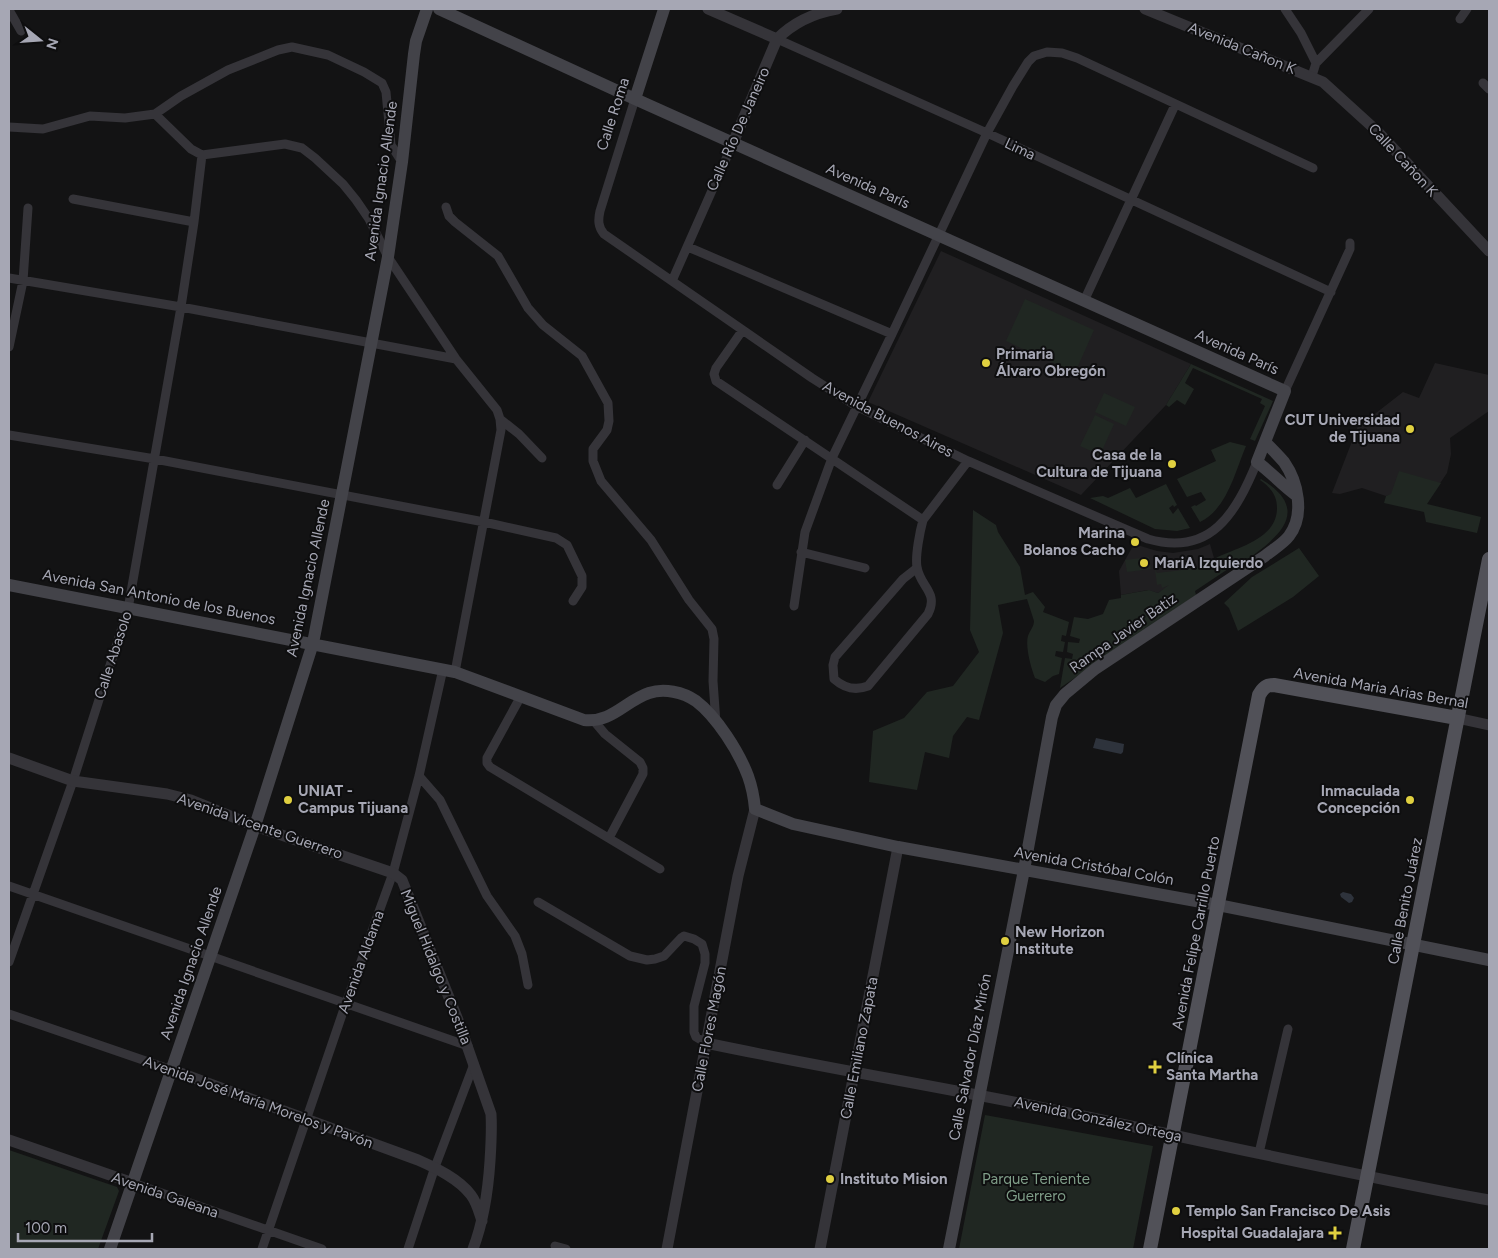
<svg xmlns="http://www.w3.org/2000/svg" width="1498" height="1258" font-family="Figtree,sans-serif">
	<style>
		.built { fill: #201f21 }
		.green { fill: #202722 }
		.water { fill: #2e333c }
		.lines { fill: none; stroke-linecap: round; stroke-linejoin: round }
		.minor { stroke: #353439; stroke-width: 9 }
		.tertiary { stroke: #353439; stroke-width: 11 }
		.secondary { stroke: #434349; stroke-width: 12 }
		.primary { stroke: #515158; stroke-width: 14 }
		.poi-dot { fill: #e0d040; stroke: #0e0e0f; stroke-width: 2 }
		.labels { text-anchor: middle; stroke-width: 4; stroke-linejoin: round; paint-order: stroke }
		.street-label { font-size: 15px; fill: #a6a7b4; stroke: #0e0e0f }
		.poi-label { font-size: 15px; font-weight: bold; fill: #a6a7b4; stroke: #0e0e0f; text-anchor: start }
		.park-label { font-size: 15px; fill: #7f9d88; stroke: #0e0e0f }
	</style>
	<rect width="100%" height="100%" fill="#131314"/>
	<path class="built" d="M 941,251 L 1191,364 L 1166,405 L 1081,495 L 868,402 Z
		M 1435,363 L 1489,375 L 1489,411 L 1450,438 L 1451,454 L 1447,473 L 1426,504 L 1391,495 L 1386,496 L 1362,488 L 1340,494 L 1332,493 L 1361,418 L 1367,420 L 1403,392 L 1419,398 Z
		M 1134,544 L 1157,551 L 1173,553 L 1198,549 L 1210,544 L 1214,558 L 1158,593 L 1148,590 L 1121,595 L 1119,571 Z"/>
	<path class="green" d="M 1025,299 L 1094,330 L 1075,373 L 1006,341 Z
		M 1191,364 L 1273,401 L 1255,441 L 1250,439 L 1265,406 L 1260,403 L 1262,399 L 1193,368 L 1185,383 L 1194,389 L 1185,405 L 1177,400 L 1169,407 L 1166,405 Z
		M 1104,393 L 1135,407 L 1126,426 L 1095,412 Z
		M 1095,415 L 1114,424 L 1100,455 L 1080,446 Z
		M 1230,442 L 1246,446 C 1235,472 1227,509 1200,522 L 1191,507 L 1195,505 L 1196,506 L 1206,500 L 1201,492 L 1187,497 L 1177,479 L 1216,461 L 1211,450 Z
		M 1399,471 L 1441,483 L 1427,504 L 1481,517 L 1477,533 L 1426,522 L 1424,512 L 1384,503 L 1386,496 L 1391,494 Z
		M 1261,479 C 1314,511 1277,539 1242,563 L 1240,561 L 1195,591 L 1196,595 L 1060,688 L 1065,658 L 1072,659 L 1073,654 L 1067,652 L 1068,642 L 1079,643 L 1080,639 L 1070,636 L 1074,617 L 1088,619 L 1103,614 L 1109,600 L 1121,598 L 1121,595 L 1149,590 L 1158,593 L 1169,585 L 1162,588 L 1161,584 L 1157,585 L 1155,569 L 1157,573 C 1171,571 1185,570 1199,567 C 1205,565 1210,560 1216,558 C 1238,547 1277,539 1277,508 C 1277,495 1270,487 1260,480 Z
		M 1166,484 L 1177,505 L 1174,507 L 1173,505 L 1169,508 L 1173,514 L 1178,508 L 1190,528 L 1177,531 L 1155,529 L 1090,498 L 1103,496 L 1108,498 L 1130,488 L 1136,498 Z
		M 973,510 L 996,525 L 998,532 L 1020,567 L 1025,595 L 1033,592 L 1045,607 L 1043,612 L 1069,622 L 1066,636 L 1062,635 L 1061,641 L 1065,642 L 1063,652 L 1056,651 L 1055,656 L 1062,658 L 1059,674 L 1053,676 L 1045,682 L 1035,678 C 1031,668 1025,646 1028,636 C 1030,630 1034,627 1034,621 L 1027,599 L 998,605 L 1003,633 L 979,720 L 967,717 L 953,736 L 949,758 L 925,752 L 917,790 L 869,782 L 873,731 L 904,718 L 927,692 L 953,686 L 979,652 L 970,630 Z
		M 1299,548 L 1319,576 L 1293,597 L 1238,631 L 1229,608 L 1224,603 L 1252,577 Z
		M 1149,557 L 1151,569 L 1127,572 L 1125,560 Z
		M 985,1115 L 1153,1146 L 1133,1249 L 959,1249 Z
		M 9,1150 L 117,1187 L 119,1191 L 98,1249 L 9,1249 Z"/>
	<path class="water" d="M 1096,738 L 1124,744 L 1123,752 L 1121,754 L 1093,748 Z
		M 1343,892 L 1351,894 L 1354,898 L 1352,902 L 1349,903 L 1341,897 L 1340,894 Z"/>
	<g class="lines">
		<path class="minor" d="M 1285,9 L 1301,33 L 1316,63
			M 9,10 L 21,31
			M 1460,19 L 1467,9
			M 777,39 L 987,133 L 1331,292
			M 1312,76 L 1316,63 L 1369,9
			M 1483,83 L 1489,89
			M 635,99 L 600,211 C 598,220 598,227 604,234 L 812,378 L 856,406 L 968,461 L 1148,539 C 1211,557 1236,513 1257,462
			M 155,114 L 191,149 L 202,155
			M 9,127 L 43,129 L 90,116 L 125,118 L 155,114 L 181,96 L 228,70 L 278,50 L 292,47 L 328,55 L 364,72 L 382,83 L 386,92 L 391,145 L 402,162
			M 202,155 L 285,144 L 302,148 L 315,158 L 343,184 L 356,200 L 369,219 L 388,257 L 456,359 L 497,410 L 500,419 L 501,430 L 455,672
			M 73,199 L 194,222
			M 446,207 L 449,216 L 455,222 L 498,256 L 528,308 L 543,325 L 582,356 L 608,403 L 609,421 L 607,430 L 593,449 L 593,461 L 601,481 L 651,540 L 689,600 L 712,629 L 714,639 L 713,681 L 716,723
			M 688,247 L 892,334
			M 9,278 L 181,307 L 456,359
			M 672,281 L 733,143
			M 1084,301 L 1175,105
			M 742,331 L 716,368 L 714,374 L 716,381 L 923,520
			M 9,347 L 23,281 L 28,208
			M 1285,391 L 1350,249 L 1350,243
			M 500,419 L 519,434 L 542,458
			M 9,435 L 155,459 L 484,522 L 556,538 L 567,545 L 582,576 L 582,587 L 573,601
			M 777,485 L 805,440
			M 801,552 L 865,568
			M 917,568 L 903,579 L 835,657 L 833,665 L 834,679 C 844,688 855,691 868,686 L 928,614 C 939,592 920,587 917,567 C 915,556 920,531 923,520 L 968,461
			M 794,606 L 805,532 L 832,458 L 892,334 L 987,133 L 1013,86 L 1028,62 L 1034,56 L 1047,52 L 1062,53 L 1077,58 L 1313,168
			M 521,696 L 487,758 L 487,763 L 490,767 L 660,869
			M 594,721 L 605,734 L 640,762 L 643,768 L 643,774 L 609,838
			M 419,776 L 440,800 L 487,896 L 515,936 L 522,954 L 528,985
			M 9,886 L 468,1046
			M 538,902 L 630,956 L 647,960 L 655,959 L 664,956 L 681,938 L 684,936 L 694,939 L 702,944 L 705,954 L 705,963 L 694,1006 L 694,1032 L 696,1037 L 706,1043
			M 9,962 L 73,781 L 128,609 L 181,307 L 194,222 L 202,155
			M 9,1014 L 172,1070
			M 1259,1153 L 1288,1029
			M 133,1183 L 322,1249
			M 555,1246 L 566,1249
			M 262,1249 L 346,1003 L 393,873 L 419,776 L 443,669
			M 408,1249 L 435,1167 L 474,1064"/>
		<path class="tertiary" d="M 708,9 L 777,39
			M 1145,9 L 1323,82 L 1378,132 L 1489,251
			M 733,143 L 777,39 C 794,22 814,13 837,9
			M 1457,718 L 1489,725
			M 9,758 L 73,781 L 167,794 L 191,800 L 255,826 L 393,873 L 402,880 L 458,1020 L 491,1114 C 492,1130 491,1145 490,1161 C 488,1192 484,1220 473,1249
			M 706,1043 C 820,1067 935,1086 1049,1109 C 1196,1139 1342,1173 1489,1200
			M 172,1070 L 418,1160 C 436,1168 459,1179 471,1195 C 477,1203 479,1212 482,1221
			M 9,1140 L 133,1183
			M 667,1249 L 738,876 L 755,809
			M 820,1249 L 898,847"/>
		<path class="secondary" d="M 439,9 L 635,99 L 1285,391 L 1257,462 C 1271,472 1282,485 1296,495
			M 635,99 L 664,9
			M 9,585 L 455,672 L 584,720 C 612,723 625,701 649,693 C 664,688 683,692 696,701 C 717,717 739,752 748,776 C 752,787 754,798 755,809 L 793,824 L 898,847 L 1218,905 L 1489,960
			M 110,1249 L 255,826 L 313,643 L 388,257 L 402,162 L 414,54 L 416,41 L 427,9
			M 949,1249 L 1024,870 L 1052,717 L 1056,705 L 1065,694 L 1095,669 L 1265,556 C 1272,550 1283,544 1289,536 C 1305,515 1298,482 1284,462 C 1278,455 1271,448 1265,442"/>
		<path class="primary" d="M 1150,1249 L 1259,695 C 1263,688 1266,685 1274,685 L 1457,718
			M 1353,1249 L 1489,559"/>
	</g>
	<g class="poi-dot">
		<circle cx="986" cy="363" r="5"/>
		<circle cx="1410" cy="429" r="5"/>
		<circle cx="1172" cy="464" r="5"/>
		<circle cx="1135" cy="542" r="5"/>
		<circle cx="1144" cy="563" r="5"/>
		<circle cx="288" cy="800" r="5"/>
		<circle cx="1410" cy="800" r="5"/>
		<circle cx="1005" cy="941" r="5"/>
		<path d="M1152.5 1059.5h5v5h5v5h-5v5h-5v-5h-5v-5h5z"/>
		<circle cx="830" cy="1179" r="5"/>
		<circle cx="1176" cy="1211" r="5"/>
		<path d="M1332.5 1225.5h5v5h5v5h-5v5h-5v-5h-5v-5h5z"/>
	</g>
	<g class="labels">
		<g class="street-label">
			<text transform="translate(1242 48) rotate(22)" y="5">Avenida Cañon K</text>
			<text transform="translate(613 114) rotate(-72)" y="5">Calle Roma</text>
			<text transform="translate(738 129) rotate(-66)" y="5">Calle Río De Janeiro</text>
			<text transform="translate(1020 149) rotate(25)" y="5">Lima</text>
			<text transform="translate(1403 160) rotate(47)" y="5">Calle Cañon K</text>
			<text transform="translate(381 181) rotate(-82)" y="5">Avenida Ignacio Allende</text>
			<text transform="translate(868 186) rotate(24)" y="5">Avenida París</text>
			<text transform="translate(1237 352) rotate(24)" y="5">Avenida París</text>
			<text transform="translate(888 419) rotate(28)" y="5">Avenida Buenos Aires</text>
			<text transform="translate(308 578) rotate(-78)" y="5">Avenida Ignacio Allende</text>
			<text transform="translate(159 597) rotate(11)" y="5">Avenida San Antonio de los Buenos</text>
			<text transform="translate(1123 633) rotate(-35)" y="5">Rampa Javier Batiz</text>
			<text transform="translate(113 655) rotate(-72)" y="5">Calle Abasolo</text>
			<text transform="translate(1381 688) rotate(10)" y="5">Avenida Maria Arias Bernal</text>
			<text transform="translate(260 826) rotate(19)" y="5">Avenida Vicente Guerrero</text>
			<text transform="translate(1094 866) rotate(10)" y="5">Avenida Cristóbal Colón</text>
			<text transform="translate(1405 901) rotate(-79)" y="5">Calle Benito Juárez</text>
			<text transform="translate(1196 933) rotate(-79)" y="5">Avenida Felipe Carrillo Puerto</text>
			<text transform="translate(361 962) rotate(-70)" y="5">Avenida Aldama</text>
			<text transform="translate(191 963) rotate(-71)" y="5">Avenida Ignacio Allende</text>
			<text transform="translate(436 967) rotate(68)" y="5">Miguel Hidalgo y Costilla</text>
			<text transform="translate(709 1029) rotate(-79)" y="5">Calle Flores Magón</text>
			<text transform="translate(859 1048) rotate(-79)" y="5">Calle Emiliano Zapata</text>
			<text transform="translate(970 1057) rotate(-79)" y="5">Calle Salvador Díaz Mirón</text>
			<text transform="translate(258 1102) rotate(20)" y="5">Avenida José María Morelos y Pavón</text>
			<text transform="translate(1098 1119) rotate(12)" y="5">Avenida González Ortega</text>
			<text transform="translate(165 1195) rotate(19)" y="5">Avenida Galeana</text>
		</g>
		<g class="poi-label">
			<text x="996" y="359">Primaria<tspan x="996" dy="17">Álvaro Obregón</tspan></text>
			<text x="1400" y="425" text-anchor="end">CUT Universidad<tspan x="1400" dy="17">de Tijuana</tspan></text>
			<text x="1162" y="460" text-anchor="end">Casa de la<tspan x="1162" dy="17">Cultura de Tijuana</tspan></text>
			<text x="1125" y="538" text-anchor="end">Marina<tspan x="1125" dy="17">Bolanos Cacho</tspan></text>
			<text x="1154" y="568">MariA Izquierdo</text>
			<text x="298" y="796">UNIAT -<tspan x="298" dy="17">Campus Tijuana</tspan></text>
			<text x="1400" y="796" text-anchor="end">Inmaculada<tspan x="1400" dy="17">Concepción</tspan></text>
			<text x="1015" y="937">New Horizon<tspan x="1015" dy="17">Institute</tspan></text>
			<text x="1166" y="1063">Clínica<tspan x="1166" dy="17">Santa Martha</tspan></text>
			<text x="840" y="1184">Instituto Mision</text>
			<text x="1186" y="1216">Templo San Francisco De Asis</text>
			<text x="1324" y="1238" text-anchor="end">Hospital Guadalajara</text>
		</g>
		<g class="park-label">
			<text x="1036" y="1184">Parque Teniente<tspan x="1036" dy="17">Guerrero</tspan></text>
		</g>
	</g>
	<rect width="1498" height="1258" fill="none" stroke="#a6a7b4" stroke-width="20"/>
	<g transform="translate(40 40) rotate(107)" stroke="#0e0e0f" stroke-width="4" paint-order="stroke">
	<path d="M0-4L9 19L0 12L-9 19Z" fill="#a6a7b4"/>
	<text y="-8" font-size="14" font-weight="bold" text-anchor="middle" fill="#a6a7b4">N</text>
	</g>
	<path d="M18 1233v8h134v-8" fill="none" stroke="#a6a7b4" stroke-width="2.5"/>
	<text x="25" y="1233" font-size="15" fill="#a6a7b4" stroke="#0e0e0f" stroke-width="4" paint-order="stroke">100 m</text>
</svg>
